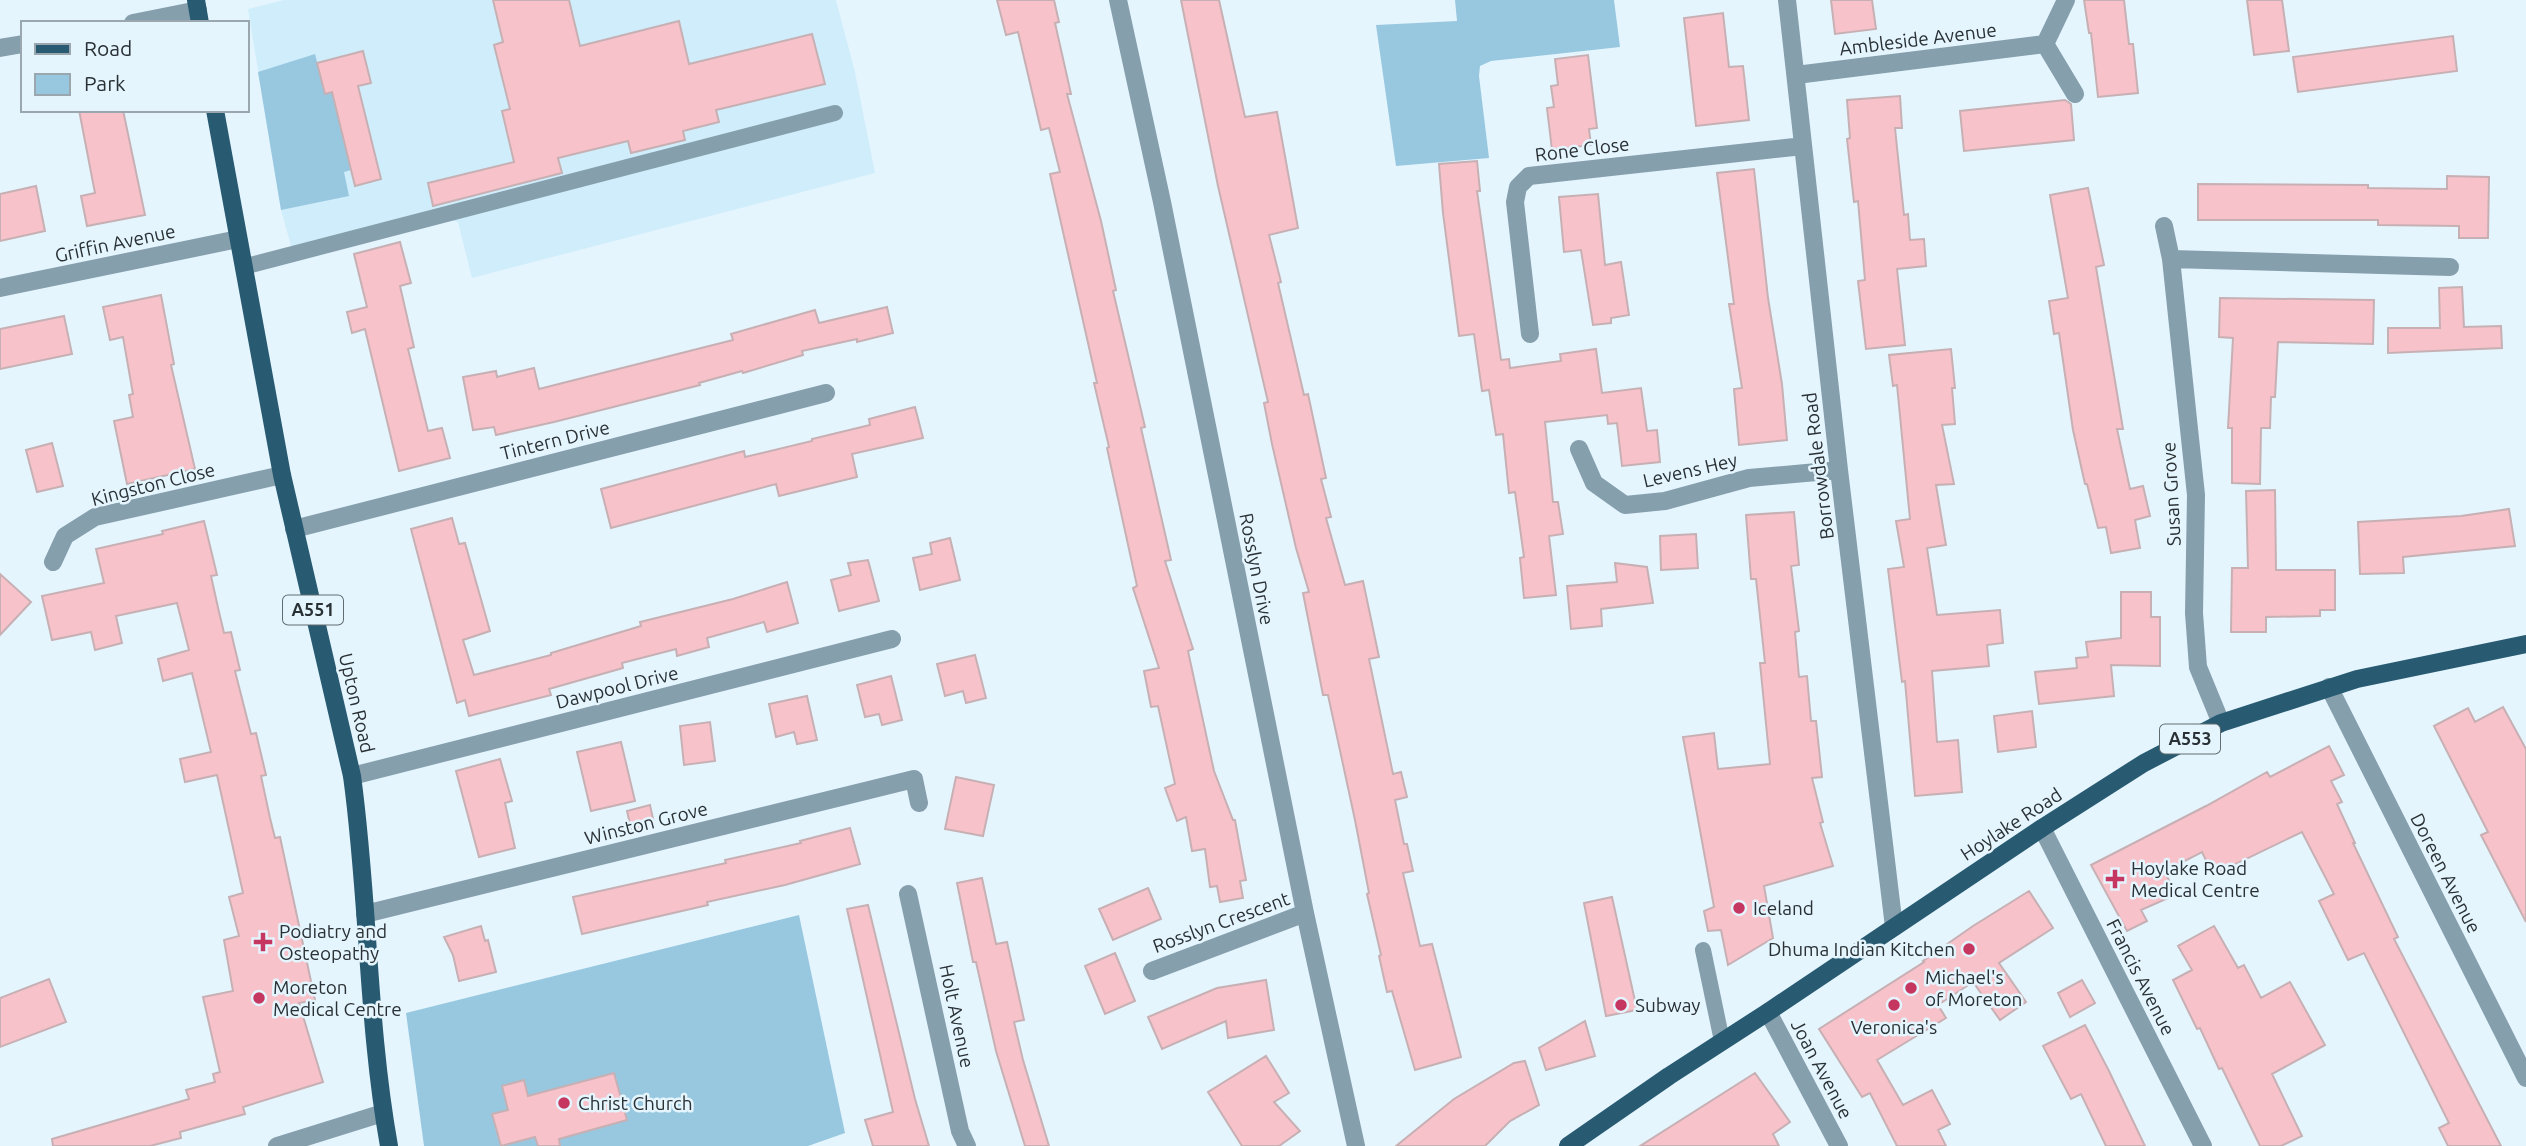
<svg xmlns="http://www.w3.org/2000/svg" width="2526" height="1146" font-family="Ubuntu,sans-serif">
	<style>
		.built { fill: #d0edfb }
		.green { fill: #98c8e0 }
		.building { fill: #f7c2ca; stroke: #c7b0b4; stroke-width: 2 }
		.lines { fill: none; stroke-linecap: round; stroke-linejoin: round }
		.service { stroke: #859fad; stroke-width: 16 }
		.minor { stroke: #859fad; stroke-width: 18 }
		.primary { stroke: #285b72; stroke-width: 18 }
		.poi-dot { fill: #c53661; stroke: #e5f5fe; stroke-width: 2.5 }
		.labels { text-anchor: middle; stroke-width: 5; stroke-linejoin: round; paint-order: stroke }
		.shield { fill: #e5f5fe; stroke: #616c71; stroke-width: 2 }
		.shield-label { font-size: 18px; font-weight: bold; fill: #293135 }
		.street-label { font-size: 19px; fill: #293135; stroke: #e5f5fe }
		.poi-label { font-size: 19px; fill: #293135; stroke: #e5f5fe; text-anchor: start }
	</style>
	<rect width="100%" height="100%" fill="#e5f5fe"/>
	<path class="built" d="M 284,0 L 836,0 L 855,72 L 875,173 L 472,278 L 458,222 L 451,220 L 295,260 L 281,210 L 248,9 Z"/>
	<path class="green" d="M 1455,0 L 1614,0 L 1620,47 L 1491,61 L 1480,66 L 1479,76 L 1489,158 L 1396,166 L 1376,25 L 1457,21 Z
		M 315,54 L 325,93 L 332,92 L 351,170 L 344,172 L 349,196 L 281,210 L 258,72 Z
		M 799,915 L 845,1133 L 808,1146 L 424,1146 L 406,1013 Z"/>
	<path class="building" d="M 493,0 L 569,0 L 580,46 L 679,21 L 689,64 L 812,34 L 825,84 L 716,110 L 719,122 L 683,131 L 685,140 L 631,153 L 628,141 L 558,158 L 562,173 L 433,206 L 428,183 L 514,162 L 502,111 L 510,109 L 494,45 L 503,42 Z
		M 997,0 L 1054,0 L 1059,22 L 1055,23 L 1071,94 L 1067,94 L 1101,221 L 1116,290 L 1113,291 L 1145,427 L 1141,428 L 1171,560 L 1165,561 L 1193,649 L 1188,651 L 1214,771 L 1233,820 L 1235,820 L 1246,880 L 1240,881 L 1243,898 L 1220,902 L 1217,886 L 1210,887 L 1205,849 L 1192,851 L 1186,817 L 1177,821 L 1165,788 L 1175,784 L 1158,706 L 1151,707 L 1144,671 L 1159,668 L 1133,588 L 1137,586 L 1107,448 L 1109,447 L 1094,383 L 1097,383 L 1050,174 L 1060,172 L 1049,128 L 1041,130 L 1018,32 L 1006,35 Z
		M 1181,0 L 1219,0 L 1245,117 L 1277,112 L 1298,228 L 1269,235 L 1281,282 L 1278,283 L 1304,395 L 1308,394 L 1326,478 L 1321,479 L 1331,517 L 1326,518 L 1345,585 L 1363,581 L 1379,657 L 1369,659 L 1393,774 L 1401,772 L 1407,797 L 1395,800 L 1404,844 L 1407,844 L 1413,871 L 1403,873 L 1420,946 L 1432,944 L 1461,1057 L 1415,1070 L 1392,991 L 1387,992 L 1379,956 L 1381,955 L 1367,894 L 1369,893 L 1355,820 L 1328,695 L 1323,695 L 1303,593 L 1309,592 L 1296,548 L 1272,444 L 1264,403 L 1268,402 L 1218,186 Z
		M 1831,0 L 1872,0 L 1876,29 L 1835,34 Z
		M 2084,0 L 2124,0 L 2129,44 L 2133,44 L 2138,93 L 2098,97 L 2091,33 L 2089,33 Z
		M 2247,0 L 2282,0 L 2289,51 L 2254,55 Z
		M 1723,13 L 1729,67 L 1743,66 L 1749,120 L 1696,126 L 1684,18 Z
		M 2453,36 L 2457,71 L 2298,92 L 2293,57 Z
		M 363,51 L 371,83 L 358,86 L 381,179 L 355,186 L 332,92 L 325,94 L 317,63 Z
		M 1588,55 L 1597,128 L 1589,129 L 1591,145 L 1552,150 L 1547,108 L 1554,107 L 1551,86 L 1558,85 L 1555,59 Z
		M 1900,96 L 1902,128 L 1895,128 L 1904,215 L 1908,214 L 1910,240 L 1924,239 L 1926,266 L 1897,269 L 1905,345 L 1866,349 L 1858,281 L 1865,280 L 1858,201 L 1854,202 L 1847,139 L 1850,138 L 1847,100 Z
		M 2065,100 L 2071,104 L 2074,140 L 1964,151 L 1960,111 Z
		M 79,110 L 123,110 L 145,215 L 87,226 L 81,196 L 95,193 Z
		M 1477,161 L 1480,191 L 1477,191 L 1501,360 L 1509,359 L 1510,368 L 1561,361 L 1560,354 L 1596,349 L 1602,393 L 1641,388 L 1647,431 L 1657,430 L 1660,462 L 1622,466 L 1617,423 L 1608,424 L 1607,415 L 1545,422 L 1553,502 L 1558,502 L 1563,534 L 1549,536 L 1556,595 L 1524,598 L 1520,558 L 1524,557 L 1515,492 L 1509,493 L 1503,434 L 1496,435 L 1489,390 L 1482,391 L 1474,334 L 1459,336 L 1443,213 L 1439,164 Z
		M 1754,169 L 1768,298 L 1782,384 L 1787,440 L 1739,445 L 1734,389 L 1742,388 L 1729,304 L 1734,304 L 1717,173 Z
		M 2447,176 L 2489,177 L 2488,238 L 2459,238 L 2459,226 L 2378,225 L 2378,220 L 2198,220 L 2198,184 L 2368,185 L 2368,188 L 2447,189 Z
		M 36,186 L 45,231 L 0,241 L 0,194 Z
		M 2088,188 L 2104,265 L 2096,267 L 2123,429 L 2117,429 L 2130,489 L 2143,486 L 2150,516 L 2135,520 L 2140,548 L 2111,553 L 2106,527 L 2098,528 L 2087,484 L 2085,484 L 2073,430 L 2059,333 L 2054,334 L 2049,301 L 2068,298 L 2050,195 Z
		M 1598,194 L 1605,265 L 1621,262 L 1629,315 L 1611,318 L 1611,323 L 1593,325 L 1581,250 L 1564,252 L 1559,197 Z
		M 400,242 L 411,283 L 400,286 L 414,347 L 408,349 L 428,431 L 442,428 L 450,458 L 399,471 L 365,329 L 352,333 L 347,312 L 367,307 L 354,254 Z
		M 2462,287 L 2464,327 L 2501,326 L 2502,348 L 2388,353 L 2388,328 L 2440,328 L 2439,288 Z
		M 161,295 L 174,364 L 171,365 L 195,469 L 127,484 L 114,421 L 133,417 L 129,395 L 133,394 L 123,337 L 110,340 L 103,307 Z
		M 2220,298 L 2374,300 L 2373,344 L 2278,342 L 2275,397 L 2271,397 L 2270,428 L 2261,428 L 2260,484 L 2232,483 L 2232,428 L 2228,428 L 2233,338 L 2219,337 Z
		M 887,307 L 893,333 L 857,342 L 857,339 L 802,351 L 803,355 L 743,373 L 742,371 L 699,383 L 700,385 L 554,422 L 496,435 L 494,427 L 473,430 L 463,377 L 496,371 L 497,377 L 534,368 L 539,389 L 733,340 L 731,334 L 815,310 L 819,323 Z
		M 64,316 L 72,354 L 0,369 L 0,329 Z
		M 1951,349 L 1955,388 L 1952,388 L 1955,424 L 1942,425 L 1954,484 L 1936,485 L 1946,545 L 1927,548 L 1937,615 L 2000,610 L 2003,643 L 1987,645 L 1989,666 L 1932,671 L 1937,742 L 1958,740 L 1962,792 L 1915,796 L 1905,681 L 1902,682 L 1888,569 L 1904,567 L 1896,521 L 1910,519 L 1897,385 L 1893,386 L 1889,355 Z
		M 915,407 L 923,438 L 852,454 L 857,477 L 779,496 L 776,484 L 611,528 L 601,489 L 744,451 L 745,457 L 812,441 L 812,439 L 870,425 L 869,419 Z
		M 52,443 L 63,486 L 37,492 L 26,450 Z
		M 2275,490 L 2276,570 L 2335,570 L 2335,610 L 2320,610 L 2320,616 L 2266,617 L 2266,632 L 2231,632 L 2232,568 L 2248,568 L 2246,491 Z
		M 2509,509 L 2515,546 L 2403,557 L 2404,573 L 2360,574 L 2358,522 L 2461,516 Z
		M 1794,512 L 1799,565 L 1791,566 L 1799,631 L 1795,632 L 1799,677 L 1807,676 L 1811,721 L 1816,721 L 1822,777 L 1812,778 L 1823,822 L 1820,823 L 1833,866 L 1764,886 L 1773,938 L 1728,965 L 1721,930 L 1708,931 L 1704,911 L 1714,907 L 1683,737 L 1714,733 L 1718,769 L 1770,764 L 1760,663 L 1765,663 L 1756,579 L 1751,579 L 1746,515 Z
		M 452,518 L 459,544 L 465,543 L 490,631 L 463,640 L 474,675 L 551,655 L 551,653 L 641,626 L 640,622 L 733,599 L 787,582 L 798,623 L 767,632 L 764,622 L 707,638 L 709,647 L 677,656 L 676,649 L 622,663 L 623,668 L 549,689 L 551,695 L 469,716 L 465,700 L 457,703 L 411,529 Z
		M 204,521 L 217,575 L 211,576 L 219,612 L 224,633 L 231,632 L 240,670 L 235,671 L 251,734 L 256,733 L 266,775 L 261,776 L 270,818 L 275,838 L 280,837 L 315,1000 L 299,1003 L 323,1082 L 243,1107 L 245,1114 L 180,1132 L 181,1138 L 150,1146 L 53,1146 L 52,1139 L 189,1099 L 186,1090 L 215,1082 L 213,1074 L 220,1072 L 203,997 L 233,991 L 224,940 L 239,936 L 229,897 L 243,893 L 217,775 L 185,782 L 180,759 L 211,752 L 192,673 L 163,681 L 158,659 L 189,650 L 177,603 L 116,616 L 122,643 L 95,650 L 91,632 L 52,640 L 42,596 L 104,583 L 96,549 L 163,534 L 162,531 Z
		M 1696,534 L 1698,568 L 1661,570 L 1660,536 Z
		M 950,538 L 960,580 L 920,590 L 913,558 L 932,554 L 930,543 Z
		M 868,560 L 879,601 L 839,611 L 831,580 L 851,575 L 848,563 Z
		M 1615,563 L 1647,567 L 1653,603 L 1601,609 L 1602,626 L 1571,629 L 1567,586 L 1617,582 Z
		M 0,574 L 31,602 L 0,635 Z
		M 2121,592 L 2151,592 L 2151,617 L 2160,617 L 2160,666 L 2111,665 L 2114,696 L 2039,704 L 2035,672 L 2077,668 L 2076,658 L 2088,657 L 2086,642 L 2121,638 Z
		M 975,655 L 986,698 L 966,703 L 963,691 L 945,696 L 937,664 Z
		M 891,676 L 902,720 L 882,725 L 879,714 L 865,717 L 857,685 Z
		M 807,696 L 817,740 L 797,744 L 794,732 L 776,737 L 769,704 Z
		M 2503,707 L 2526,749 L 2526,922 L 2481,835 L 2488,832 L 2434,726 L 2468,708 L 2475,722 Z
		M 2032,711 L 2036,747 L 1998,752 L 1994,716 Z
		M 710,722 L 715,761 L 684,765 L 680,726 Z
		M 621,742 L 635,801 L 591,811 L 577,752 Z
		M 2329,746 L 2344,775 L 2331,781 L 2342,802 L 2337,804 L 2355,843 L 2353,843 L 2398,937 L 2394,939 L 2501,1146 L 2448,1146 L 2439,1128 L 2449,1123 L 2364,953 L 2348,960 L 2319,901 L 2334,894 L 2302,832 L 2213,875 L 2202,852 L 2165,871 L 2175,895 L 2141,910 L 2147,921 L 2127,931 L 2091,865 L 2206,806 L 2267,772 L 2270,777 Z
		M 500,759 L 512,801 L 505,803 L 515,848 L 479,857 L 456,771 Z
		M 956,777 L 994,785 L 983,836 L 945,829 Z
		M 650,805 L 655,828 L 632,833 L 627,811 Z
		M 850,828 L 860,864 L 785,885 L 707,902 L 708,905 L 582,934 L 573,897 L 726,863 L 725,860 L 801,843 L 800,841 Z
		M 982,878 L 996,944 L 1007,942 L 1024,1020 L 1014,1022 L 1023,1060 L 1049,1146 L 1025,1146 L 996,1051 L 976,962 L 973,962 L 957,883 Z
		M 1148,888 L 1161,919 L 1113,940 L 1099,909 Z
		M 2029,891 L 2053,928 L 1999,963 L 2026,1002 L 2000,1020 L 1973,982 L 1938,1005 L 1946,1018 L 1877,1060 L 1903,1105 L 1932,1090 L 1950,1124 L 1938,1130 L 1946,1146 L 1897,1146 L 1870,1093 L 1862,1097 L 1819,1029 L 1924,962 L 1923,961 L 1973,926 Z
		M 1612,897 L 1637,1010 L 1606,1016 L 1584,903 Z
		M 868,905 L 915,1099 L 929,1146 L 873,1146 L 865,1120 L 893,1112 L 847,909 Z
		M 481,926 L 485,941 L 488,940 L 496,972 L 459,981 L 453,955 L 444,937 Z
		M 2214,926 L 2238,968 L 2244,965 L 2261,998 L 2290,982 L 2325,1045 L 2272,1074 L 2302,1136 L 2281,1146 L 2260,1146 L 2222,1068 L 2219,1069 L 2200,1028 L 2197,1029 L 2173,980 L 2192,970 L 2178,946 Z
		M 1115,953 L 1135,1001 L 1105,1014 L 1085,966 Z
		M 49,979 L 66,1022 L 0,1047 L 0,998 Z
		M 1266,980 L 1274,1030 L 1228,1038 L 1226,1021 L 1162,1049 L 1148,1017 L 1217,988 Z
		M 2082,980 L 2095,1003 L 2070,1017 L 2058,993 Z
		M 1585,1021 L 1595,1056 L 1546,1070 L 1539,1048 Z
		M 2085,1025 L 2109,1071 L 2145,1146 L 2106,1146 L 2081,1094 L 2071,1099 L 2043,1046 Z
		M 1266,1056 L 1289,1093 L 1274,1102 L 1300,1131 L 1279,1146 L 1242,1146 L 1208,1092 Z
		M 1525,1061 L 1539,1105 L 1510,1121 L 1485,1146 L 1396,1146 L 1454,1099 L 1514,1063 Z
		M 614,1073 L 627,1120 L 559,1139 L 560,1146 L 538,1146 L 535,1137 L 501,1146 L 492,1114 L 508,1110 L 502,1086 L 524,1080 L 528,1096 Z
		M 1755,1073 L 1790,1122 L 1773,1134 L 1779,1146 L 1640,1146 Z"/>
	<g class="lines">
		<path class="service" d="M 243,267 L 835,113
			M 1703,950 L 1722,1041"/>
		<path class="minor" d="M 1118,0 L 1162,202 L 1305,913 L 1356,1146
			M 1787,0 L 1839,470 L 1894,927
			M 133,23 L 198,10
			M 2045,44 L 2066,0
			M 0,48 L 23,44
			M 1796,75 L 2045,44 L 2075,94
			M 2164,226 L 2171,259
			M 0,288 L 238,239
			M 1530,334 L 1515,202 L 1518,187 L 1529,176 L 1803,146
			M 1579,449 L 1594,483 L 1625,505 L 1665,501 L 1749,478 L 1839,470
			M 294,529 L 826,393
			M 53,562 L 65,536 L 95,517 L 282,475
			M 2329,687 L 2526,1078
			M 2221,723 L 2198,667 L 2194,613 L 2196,495 L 2171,259 L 2450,267
			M 352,776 L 892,639
			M 2042,828 L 2203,1146
			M 908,894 L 960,1131 L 967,1146
			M 365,914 L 914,779 L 919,803
			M 1152,971 L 1305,913
			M 1768,1012 L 1839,1146
			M 277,1146 L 383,1113"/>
		<path class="primary" d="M 196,0 L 200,23
			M 215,110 L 282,475 L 352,776 C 369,899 367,1024 389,1146
			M 1568,1146 L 1669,1076 L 1768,1012 L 2042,828 L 2144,763 L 2221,723 L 2357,679 L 2526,644"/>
	</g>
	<g class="poi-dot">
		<path d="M2111.5 868.5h7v7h7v7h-7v7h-7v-7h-7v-7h7z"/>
		<circle cx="1739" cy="908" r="7"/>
		<path d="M259.5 931.5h7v7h7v7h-7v7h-7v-7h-7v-7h7z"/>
		<circle cx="1969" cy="949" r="7"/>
		<circle cx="1911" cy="988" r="7"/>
		<circle cx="259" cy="998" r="7"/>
		<circle cx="1621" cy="1005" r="7"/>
		<circle cx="1894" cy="1005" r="7"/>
		<circle cx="564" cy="1103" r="7"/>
	</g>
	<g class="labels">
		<g class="shield">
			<rect x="283" y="595.5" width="60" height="29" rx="5"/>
			<rect x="2160" y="724.5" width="60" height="29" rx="5"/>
		</g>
		<g class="shield-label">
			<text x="313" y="616">A551</text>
			<text x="2190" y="745">A553</text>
		</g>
		<g class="street-label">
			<text transform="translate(1918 39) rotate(-7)" y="7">Ambleside Avenue</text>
			<text transform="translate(1582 149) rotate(-7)" y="7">Rone Close</text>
			<text transform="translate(115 243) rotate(-12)" y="7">Griffin Avenue</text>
			<text transform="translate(555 440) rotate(-14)" y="7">Tintern Drive</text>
			<text transform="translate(1818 466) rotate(-97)" y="7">Borrowdale Road</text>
			<text transform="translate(1690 470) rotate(-13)" y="7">Levens Hey</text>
			<text transform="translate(153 484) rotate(-14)" y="7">Kingston Close</text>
			<text transform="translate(2171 494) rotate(-93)" y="7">Susan Grove</text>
			<text transform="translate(1257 569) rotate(79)" y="7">Rosslyn Drive</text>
			<text transform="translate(617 687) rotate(-14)" y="7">Dawpool Drive</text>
			<text transform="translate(357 703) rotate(77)" y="7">Upton Road</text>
			<text transform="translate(646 823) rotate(-14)" y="7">Winston Grove</text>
			<text transform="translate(2011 824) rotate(-33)" y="7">Hoylake Road</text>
			<text transform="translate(2446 873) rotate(63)" y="7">Doreen Avenue</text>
			<text transform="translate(1221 922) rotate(-20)" y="7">Rosslyn Crescent</text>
			<text transform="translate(2141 977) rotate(63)" y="7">Francis Avenue</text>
			<text transform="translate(957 1016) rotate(78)" y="7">Holt Avenue</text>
			<text transform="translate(1822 1069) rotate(62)" y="7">Joan Avenue</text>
		</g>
		<g class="poi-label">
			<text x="2131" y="875">Hoylake Road<tspan x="2131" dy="22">Medical Centre</tspan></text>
			<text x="1753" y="915">Iceland</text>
			<text x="279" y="938">Podiatry and<tspan x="279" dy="22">Osteopathy</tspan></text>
			<text x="1955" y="956" text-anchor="end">Dhuma Indian Kitchen</text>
			<text x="1925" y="984">Michael's<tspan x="1925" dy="22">of Moreton</tspan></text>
			<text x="273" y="994">Moreton<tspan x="273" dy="22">Medical Centre</tspan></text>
			<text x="1635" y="1012">Subway</text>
			<text x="1894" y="1034" text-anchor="middle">Veronica's</text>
			<text x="578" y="1110">Christ Church</text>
		</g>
	</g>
	<rect x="21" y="21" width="228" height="91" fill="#e5f5fe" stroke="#9aa7ae" stroke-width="2"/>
	<rect x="35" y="44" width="35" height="10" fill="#285b72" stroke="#9aa7ae" stroke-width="2"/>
	<text x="84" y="56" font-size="21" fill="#293135">Road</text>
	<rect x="35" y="74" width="35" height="21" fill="#98c8e0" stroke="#9aa7ae" stroke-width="2"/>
	<text x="84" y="91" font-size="21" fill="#293135">Park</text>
</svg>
